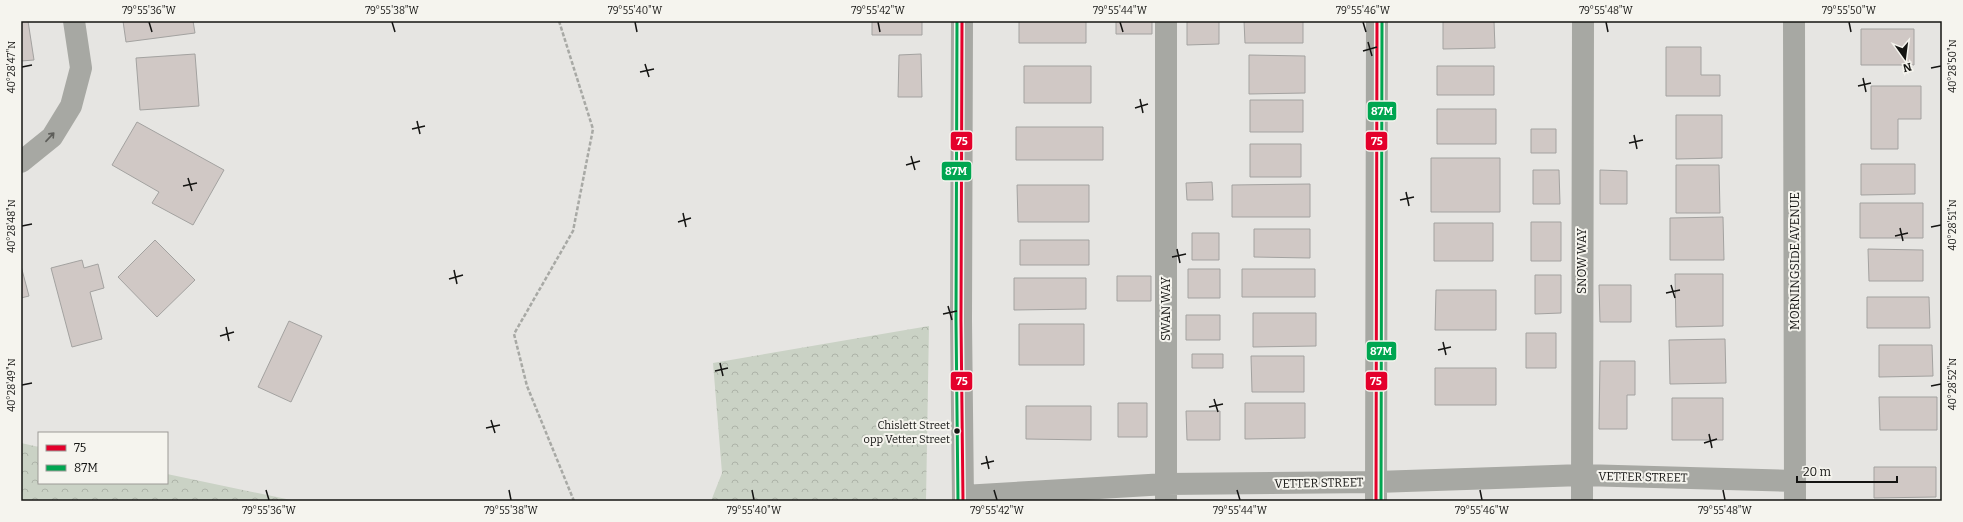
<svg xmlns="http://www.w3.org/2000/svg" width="1963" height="522" font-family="Bitter,serif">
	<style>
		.park { fill: url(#park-crowns) }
		.building { fill: #d0c8c5; stroke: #a3a2a0 }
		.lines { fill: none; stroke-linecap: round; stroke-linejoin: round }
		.path { stroke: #a8a9a5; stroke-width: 2.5; stroke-dasharray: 4 2; stroke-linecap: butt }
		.minor { stroke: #a7a8a3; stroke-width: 22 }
		.bus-1-casing { stroke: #f5f4ee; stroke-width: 6 }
		.bus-2-casing { stroke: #f5f4ee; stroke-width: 6 }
		.bus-1 { stroke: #e4002b; stroke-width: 3 }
		.bus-2 { stroke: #00a651; stroke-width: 3 }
		.oneway { stroke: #5e5e5a }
		.ticks { fill: none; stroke: #141412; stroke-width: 1.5 }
		.bus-dot { fill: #141412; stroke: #f5f4ee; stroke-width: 1.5 }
		.labels { text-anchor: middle; stroke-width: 4; stroke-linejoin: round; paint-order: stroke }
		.bus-label { font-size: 11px; fill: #141412; stroke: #f5f4ee; text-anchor: end }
		.street-label { font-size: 12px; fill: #141412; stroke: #f5f4ee }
		.line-badge { stroke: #f5f4ee; stroke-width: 1.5 }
		.badge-label { font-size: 11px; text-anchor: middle; font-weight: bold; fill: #fff }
		.neatline { fill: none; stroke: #141412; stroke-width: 1.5 }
		.ticks-label { font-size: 10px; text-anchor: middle; fill: #141412 }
	</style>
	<defs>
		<pattern id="park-crowns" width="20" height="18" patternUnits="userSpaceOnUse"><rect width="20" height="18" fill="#cad2c5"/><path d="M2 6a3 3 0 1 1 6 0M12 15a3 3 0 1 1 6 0" fill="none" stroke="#adb3a8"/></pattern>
	</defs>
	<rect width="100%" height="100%" fill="#e6e5e2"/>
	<path class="park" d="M 929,326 L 926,501 L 711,501 L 722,473 L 713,363 Z
		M 21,443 L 39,447 L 39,483 L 167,483 L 167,474 L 296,501 L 21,501 Z"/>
	<path class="building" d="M 21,21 L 28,21 L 34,60 L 21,61 Z
		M 123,21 L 193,21 L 195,33 L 126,42 Z
		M 872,21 L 922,21 L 922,35 L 872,35 Z
		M 1019,21 L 1086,21 L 1086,43 L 1019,43 Z
		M 1116,21 L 1152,21 L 1152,34 L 1116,34 Z
		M 1187,21 L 1219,21 L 1219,44 L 1187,45 Z
		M 1244,21 L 1303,21 L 1303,43 L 1245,43 Z
		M 1443,21 L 1494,21 L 1495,48 L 1443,49 Z
		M 1861,29 L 1914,29 L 1914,65 L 1861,65 Z
		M 1666,47 L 1701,47 L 1701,75 L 1720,75 L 1720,96 L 1666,96 Z
		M 195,54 L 199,106 L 140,110 L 136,58 Z
		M 921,54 L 922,97 L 898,97 L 899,55 Z
		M 1249,55 L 1305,56 L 1305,93 L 1249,94 Z
		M 1024,66 L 1091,66 L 1091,103 L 1024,103 Z
		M 1437,66 L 1494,66 L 1494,95 L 1437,95 Z
		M 1871,86 L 1921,86 L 1921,119 L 1898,119 L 1898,149 L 1871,149 Z
		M 1250,100 L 1303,100 L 1303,132 L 1250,132 Z
		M 1437,109 L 1496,109 L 1496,144 L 1437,144 Z
		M 1676,115 L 1722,115 L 1722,158 L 1676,159 Z
		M 137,122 L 224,170 L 193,225 L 152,203 L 159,192 L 112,165 Z
		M 1016,127 L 1103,127 L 1103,160 L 1016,160 Z
		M 1531,129 L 1556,129 L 1556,153 L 1531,153 Z
		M 1250,144 L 1301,144 L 1301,177 L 1250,177 Z
		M 1431,158 L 1500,158 L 1500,212 L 1431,212 Z
		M 1861,164 L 1915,164 L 1915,194 L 1861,195 Z
		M 1676,165 L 1719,165 L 1720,213 L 1676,213 Z
		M 1533,170 L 1559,170 L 1560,204 L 1533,204 Z
		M 1600,170 L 1627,171 L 1627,204 L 1600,204 Z
		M 1212,182 L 1213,200 L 1187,200 L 1186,183 Z
		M 1310,184 L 1310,217 L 1232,217 L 1232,185 Z
		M 1017,185 L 1089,185 L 1089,222 L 1018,222 Z
		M 1860,203 L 1923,203 L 1923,238 L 1860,238 Z
		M 1723,217 L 1724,260 L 1670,260 L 1670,218 Z
		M 1531,222 L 1561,222 L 1561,261 L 1531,261 Z
		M 1434,223 L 1493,223 L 1493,261 L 1434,261 Z
		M 1254,229 L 1310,229 L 1310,258 L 1254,257 Z
		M 1192,233 L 1219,233 L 1219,260 L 1192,260 Z
		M 155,240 L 195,280 L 157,317 L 118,277 Z
		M 1020,240 L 1089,240 L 1089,265 L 1020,265 Z
		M 1868,249 L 1923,250 L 1923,281 L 1869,281 Z
		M 82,260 L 84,268 L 98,264 L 104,288 L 90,292 L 102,339 L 72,347 L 51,268 Z
		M 21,266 L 29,296 L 21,298 Z
		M 1188,269 L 1220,269 L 1220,298 L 1188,298 Z
		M 1242,269 L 1315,269 L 1315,297 L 1242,297 Z
		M 1675,274 L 1723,274 L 1723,326 L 1676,327 Z
		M 1535,275 L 1561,275 L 1561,313 L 1535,314 Z
		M 1117,276 L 1151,276 L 1151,301 L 1117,301 Z
		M 1014,278 L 1086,278 L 1086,309 L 1014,310 Z
		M 1599,285 L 1631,285 L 1631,322 L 1600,322 Z
		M 1436,290 L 1496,290 L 1496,330 L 1435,330 Z
		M 1867,297 L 1929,297 L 1930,328 L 1867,328 Z
		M 1253,313 L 1316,313 L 1316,346 L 1253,347 Z
		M 1186,315 L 1220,315 L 1220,340 L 1186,340 Z
		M 289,321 L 322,336 L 291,402 L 258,387 Z
		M 1019,324 L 1084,324 L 1084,365 L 1019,365 Z
		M 1526,333 L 1556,333 L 1556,368 L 1526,368 Z
		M 1725,339 L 1726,383 L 1670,384 L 1669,340 Z
		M 1879,345 L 1932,345 L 1933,376 L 1879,377 Z
		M 1192,354 L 1223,354 L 1223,368 L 1192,368 Z
		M 1251,356 L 1304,356 L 1304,392 L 1252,392 Z
		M 1600,361 L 1635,361 L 1635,395 L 1627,395 L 1627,429 L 1599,429 Z
		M 1435,368 L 1496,368 L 1496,405 L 1435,405 Z
		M 1879,397 L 1937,397 L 1937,430 L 1880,430 Z
		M 1672,398 L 1723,398 L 1723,440 L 1672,440 Z
		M 1118,403 L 1147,403 L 1147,437 L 1118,437 Z
		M 1245,403 L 1305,403 L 1305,438 L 1245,439 Z
		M 1026,406 L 1091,406 L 1091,440 L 1026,439 Z
		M 1186,411 L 1220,411 L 1220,440 L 1187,440 Z
		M 1874,467 L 1936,467 L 1936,497 L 1874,498 Z"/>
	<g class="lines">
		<path class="path" d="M 559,21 L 593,129 L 573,231 L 514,334 L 527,386 L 574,501"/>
		<path class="minor" d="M 962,21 L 961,321 L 963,501
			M 1794,21 L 1795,501
			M 21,162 L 52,137 L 71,106 L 81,68 L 74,21
			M 963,496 L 1166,484 L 1376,482 L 1582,475 L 1795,481
			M 1166,501 L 1166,21
			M 1376,501 L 1377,21
			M 1582,501 L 1583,21"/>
		<g class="bus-1-casing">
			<path id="bus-1" d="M 962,21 L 961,321 L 963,501
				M 1376,501 L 1377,21"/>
		</g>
		<g class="bus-2-casing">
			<path id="bus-2" d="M 957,21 L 956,321 L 958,501
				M 1381,501 L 1382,21"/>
		</g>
		<use href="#bus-1" class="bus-1"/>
		<use href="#bus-2" class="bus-2"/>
	</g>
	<defs><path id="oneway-shaft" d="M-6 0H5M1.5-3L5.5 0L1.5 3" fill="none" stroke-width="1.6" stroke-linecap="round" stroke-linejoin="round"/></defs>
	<use class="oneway" href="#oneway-shaft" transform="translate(50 137) rotate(-47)"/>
	<path class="ticks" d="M 149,22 L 152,32M 392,22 L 395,32M 635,22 L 637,32M 878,22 L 880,32M 1120,22 L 1123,32M 1363,22 L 1366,32M 1606,22 L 1608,32M 1849,22 L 1851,32M 1368,42 L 1372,56M 1363,51 L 1377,47M 645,64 L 649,77M 22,67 L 32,65M 1931,68 L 1941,66M 640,72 L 654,69M 1863,78 L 1866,92M 1858,86 L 1871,83M 1140,99 L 1143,113M 1135,108 L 1148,104M 417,121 L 420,134M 412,129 L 425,126M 1634,135 L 1637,149M 1629,143 L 1643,140M 911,156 L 915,170M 906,165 L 920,161M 188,178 L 192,191M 183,186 L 197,183M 1406,192 L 1409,206M 1400,200 L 1414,197M 683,213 L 686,227M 678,222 L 691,218M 22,226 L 32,224M 1931,227 L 1941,225M 1900,228 L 1903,241M 1895,236 L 1908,233M 1177,249 L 1180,263M 1172,257 L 1186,254M 454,270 L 457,284M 449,279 L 463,275M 1671,285 L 1675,298M 1666,293 L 1680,290M 948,306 L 952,320M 943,314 L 957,311M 226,327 L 229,341M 220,336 L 234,332M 1443,342 L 1446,355M 1438,350 L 1451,347M 720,363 L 723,376M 715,371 L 728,368M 22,385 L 32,383M 1931,386 L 1941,384M 1214,399 L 1218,412M 1209,407 L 1223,404M 491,420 L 495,433M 486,428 L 500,425M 1709,434 L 1712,448M 1704,443 L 1717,439M 986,456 L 989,469M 981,464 L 994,461M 266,490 L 269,500M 509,490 L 511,500M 752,490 L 754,500M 994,490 L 997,500M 1237,490 L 1240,500M 1480,490 L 1482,500M 1723,490 L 1725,500"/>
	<circle class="bus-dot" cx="957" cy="431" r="3.5"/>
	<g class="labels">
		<g class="bus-label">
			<text x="950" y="429">Chislett Street<tspan x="950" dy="14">opp Vetter Street</tspan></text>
		</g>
		<g class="street-label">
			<text transform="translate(1582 261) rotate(-90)" y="4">SNOW WAY</text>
			<text transform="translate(1795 261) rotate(-90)" y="4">MORNINGSIDE AVENUE</text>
			<text transform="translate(1166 309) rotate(-90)" y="4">SWAN WAY</text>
			<text transform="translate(1643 477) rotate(1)" y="4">VETTER STREET</text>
			<text transform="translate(1319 483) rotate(-1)" y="4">VETTER STREET</text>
		</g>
	</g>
	<g class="line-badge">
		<rect x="1367" y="101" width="30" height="20" rx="4" fill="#00a651"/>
		<rect x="1365" y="131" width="23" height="20" rx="4" fill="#e4002b"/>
		<rect x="950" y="131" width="23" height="20" rx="4" fill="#e4002b"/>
		<rect x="941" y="161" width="31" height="20" rx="4" fill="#00a651"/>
		<rect x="1366" y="341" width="31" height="20" rx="4" fill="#00a651"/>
		<rect x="1365" y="371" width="23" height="20" rx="4" fill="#e4002b"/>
		<rect x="950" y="371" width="23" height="20" rx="4" fill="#e4002b"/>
	</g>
	<g class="badge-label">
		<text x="1382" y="115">87M</text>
		<text x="1377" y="145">75</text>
		<text x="962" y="145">75</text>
		<text x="956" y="175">87M</text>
		<text x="1381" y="355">87M</text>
		<text x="1376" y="385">75</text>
		<text x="962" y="385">75</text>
	</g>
	<rect width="1963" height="522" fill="none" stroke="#f5f4ee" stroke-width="44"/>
	<rect x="38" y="432" width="130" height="52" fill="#f5f4ee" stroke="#9b9a96"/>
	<rect x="46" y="445" width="20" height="6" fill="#e4002b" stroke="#9b9a96"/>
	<text x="74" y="452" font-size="12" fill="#141412">75</text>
	<rect x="46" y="465" width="20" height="6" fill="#00a651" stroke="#9b9a96"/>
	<text x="74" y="472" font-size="12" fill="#141412">87M</text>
	<g transform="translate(1905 58) rotate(166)" stroke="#f5f4ee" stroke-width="3" paint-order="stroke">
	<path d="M0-3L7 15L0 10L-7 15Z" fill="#141412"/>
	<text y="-6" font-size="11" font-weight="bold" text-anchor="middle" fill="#141412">N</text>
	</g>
	<path d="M1797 476v6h100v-6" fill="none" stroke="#141412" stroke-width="2"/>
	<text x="1803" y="476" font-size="12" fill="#141412" stroke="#f5f4ee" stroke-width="3" paint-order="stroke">20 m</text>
	<rect x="22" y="22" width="1919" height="478" class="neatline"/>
	<g class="ticks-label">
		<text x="149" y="14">79°55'36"W</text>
		<text x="392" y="14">79°55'38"W</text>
		<text x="635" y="14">79°55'40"W</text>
		<text x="878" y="14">79°55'42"W</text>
		<text x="1120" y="14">79°55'44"W</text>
		<text x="1363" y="14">79°55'46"W</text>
		<text x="1606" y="14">79°55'48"W</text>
		<text x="1849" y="14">79°55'50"W</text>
		<text transform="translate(1952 66) rotate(-90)" y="4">40°28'50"N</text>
		<text transform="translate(11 67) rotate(-90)" y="4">40°28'47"N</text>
		<text transform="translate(1952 225) rotate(-90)" y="4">40°28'51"N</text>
		<text transform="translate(11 226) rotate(-90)" y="4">40°28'48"N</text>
		<text transform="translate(1952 384) rotate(-90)" y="4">40°28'52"N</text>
		<text transform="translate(11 385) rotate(-90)" y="4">40°28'49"N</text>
		<text x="269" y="514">79°55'36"W</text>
		<text x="511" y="514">79°55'38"W</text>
		<text x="754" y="514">79°55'40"W</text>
		<text x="997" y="514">79°55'42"W</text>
		<text x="1240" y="514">79°55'44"W</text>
		<text x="1482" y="514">79°55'46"W</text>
		<text x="1725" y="514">79°55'48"W</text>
	</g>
</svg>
